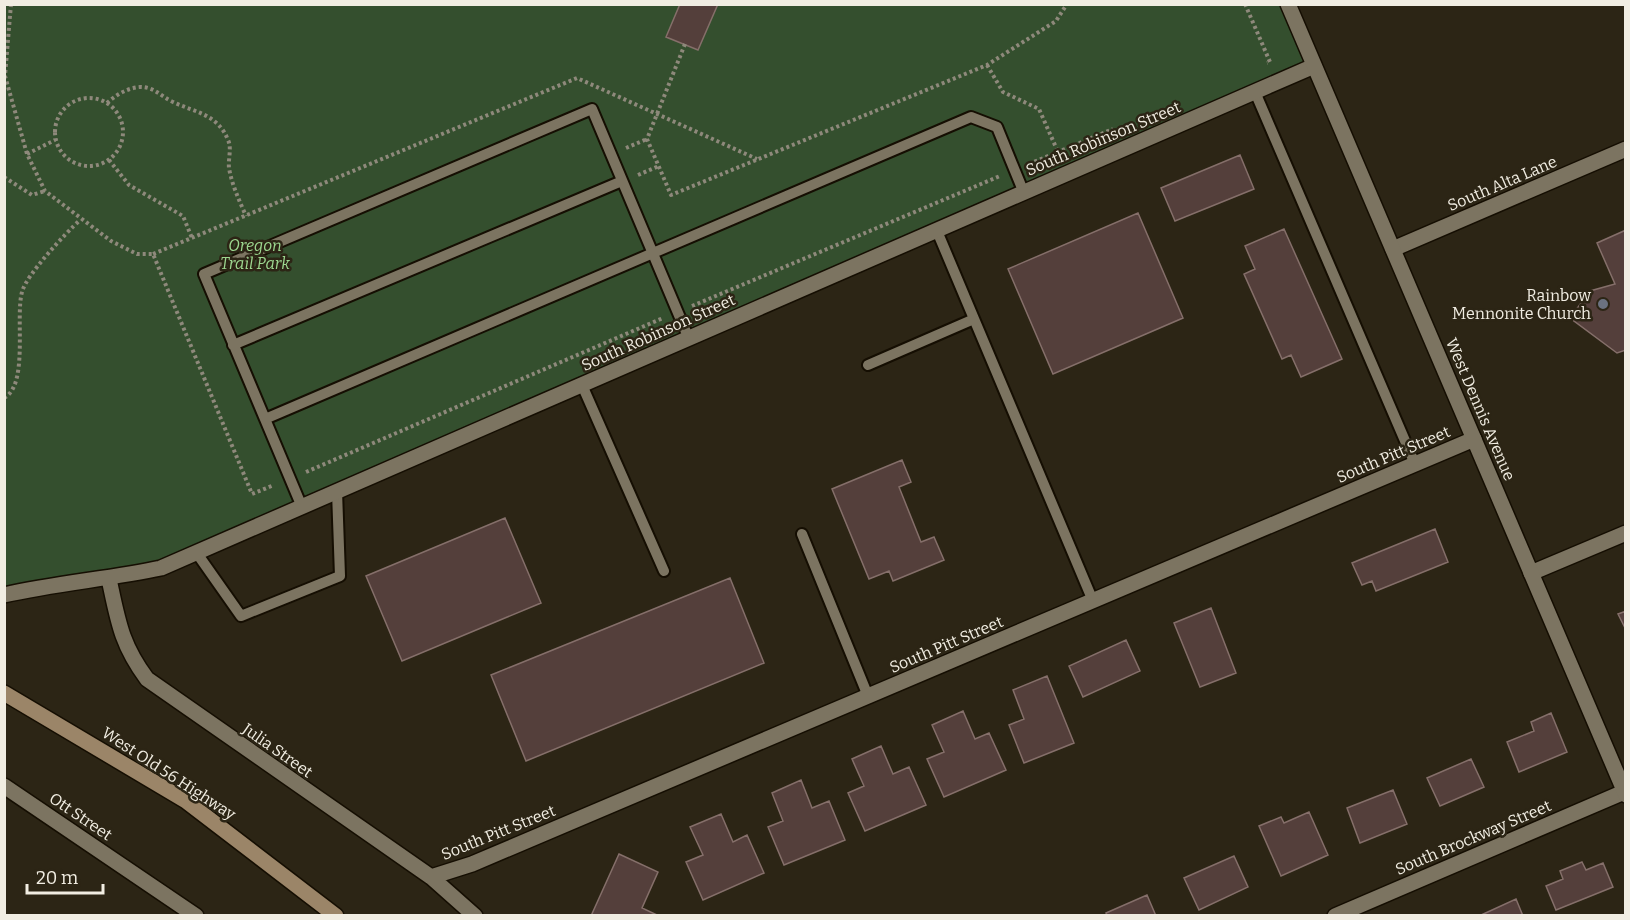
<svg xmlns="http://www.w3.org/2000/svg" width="1630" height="920" font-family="Bitter,serif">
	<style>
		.green { fill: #344f2e }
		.building { fill: #543f3b; stroke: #856f6a; stroke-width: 1.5 }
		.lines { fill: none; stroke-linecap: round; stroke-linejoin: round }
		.service-casing { stroke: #150e02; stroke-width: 14 }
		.minor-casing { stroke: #150e02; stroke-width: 18 }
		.tertiary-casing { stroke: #150e02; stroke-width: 18 }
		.secondary-casing { stroke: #150e02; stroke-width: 18 }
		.path { stroke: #8e897b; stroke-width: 4; stroke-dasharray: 3 3; stroke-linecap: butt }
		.service { stroke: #7c7461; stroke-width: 10 }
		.minor { stroke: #7c7461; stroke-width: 15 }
		.tertiary { stroke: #7c7461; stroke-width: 15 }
		.secondary { stroke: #9b8568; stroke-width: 15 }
		.worship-dot { fill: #6b7280; stroke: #2c2515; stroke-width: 2 }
		.labels { text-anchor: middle; stroke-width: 5; stroke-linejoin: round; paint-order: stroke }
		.street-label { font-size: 16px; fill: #f1ede2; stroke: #2c2515 }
		.park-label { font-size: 16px; font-style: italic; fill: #9dd890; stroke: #2c2515 }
		.poi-label { font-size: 16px; fill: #f1ede2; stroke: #2c2515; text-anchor: end }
	</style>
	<rect width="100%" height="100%" fill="#2c2515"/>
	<path class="green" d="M 1288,4 L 1314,66 L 161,568 L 5,595 L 4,5 Z"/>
	<path class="building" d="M 680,4 L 718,4 L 698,50 L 666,37 Z
		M 1240,155 L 1254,189 L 1175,221 L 1161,188 Z
		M 1138,213 L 1183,318 L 1053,374 L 1008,269 Z
		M 1284,229 L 1342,359 L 1301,377 L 1291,355 L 1282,359 L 1244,274 L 1255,269 L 1245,246 Z
		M 1626,230 L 1626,350 L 1617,353 L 1570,318 L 1590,291 L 1615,284 L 1597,243 Z
		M 902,460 L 911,482 L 899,487 L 921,542 L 934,537 L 944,560 L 893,581 L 889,571 L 869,579 L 832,489 Z
		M 505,518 L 541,603 L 402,661 L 366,576 Z
		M 1435,529 L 1448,562 L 1376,591 L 1372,581 L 1362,585 L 1352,563 Z
		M 730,578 L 764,663 L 526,761 L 491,675 Z
		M 1211,608 L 1236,673 L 1200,687 L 1174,623 Z
		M 1626,611 L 1626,630 L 1618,614 Z
		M 1126,640 L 1140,671 L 1083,697 L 1069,666 Z
		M 1047,676 L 1074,743 L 1024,763 L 1009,725 L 1024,719 L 1013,690 Z
		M 963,711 L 975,739 L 989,733 L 1006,770 L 944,797 L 927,759 L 944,752 L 932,725 Z
		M 1551,713 L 1567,752 L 1519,772 L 1507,742 L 1534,731 L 1531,722 Z
		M 881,746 L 893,774 L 909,767 L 926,805 L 865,831 L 848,793 L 864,786 L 852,759 Z
		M 1471,759 L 1484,787 L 1440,806 L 1427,778 Z
		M 801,780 L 812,808 L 829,801 L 845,840 L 784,865 L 768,827 L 783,821 L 772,793 Z
		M 1393,790 L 1407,824 L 1360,843 L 1347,808 Z
		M 1309,812 L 1328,855 L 1281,876 L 1259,826 L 1281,817 L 1284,823 Z
		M 721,814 L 733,842 L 747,835 L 764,873 L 703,900 L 686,862 L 703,855 L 690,827 Z
		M 619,854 L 658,872 L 642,908 L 659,916 L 591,916 Z
		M 1234,856 L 1248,887 L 1199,910 L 1184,878 Z
		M 1582,862 L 1586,870 L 1603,863 L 1613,887 L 1556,910 L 1546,886 L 1563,879 L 1560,871 Z
		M 1147,895 L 1156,916 L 1107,916 L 1106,913 Z
		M 1516,899 L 1523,916 L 1479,916 Z"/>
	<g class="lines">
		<g class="service-casing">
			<path id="service" d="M 1255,92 L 1415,464
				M 937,231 L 1093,601
				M 233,345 L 622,181
				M 868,365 L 974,319
				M 582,385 L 664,571
				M 265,419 L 204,274 L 592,109 L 689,339
				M 302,507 L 265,419 L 971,117 L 997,127 L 1024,193
				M 802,534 L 868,696
				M 196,552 L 241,616 L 340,576 L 337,491"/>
		</g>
		<g class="minor-casing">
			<path id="minor" d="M 1393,249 L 1626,149
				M 1531,573 L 1626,533
				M 109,579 C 118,621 121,644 147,679 L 431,877 L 475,916
				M 4,595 C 57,583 109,579 161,568 L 1314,66
				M 4,786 L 196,916
				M 431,877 L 472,864 L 1474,439
				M 1335,916 L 1624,792"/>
		</g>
		<g class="tertiary-casing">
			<path id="tertiary" d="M 1288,4 L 1626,795"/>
		</g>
		<g class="secondary-casing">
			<path id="secondary" d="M 4,693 L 186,801 L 336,916"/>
		</g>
		<path class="path" d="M 11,4 L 5,76 L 27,154 L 45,191 L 111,241 L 137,254 L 153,254 L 252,494 L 274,485
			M 1245,4 L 1270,62 L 1267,63
			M 685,44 L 647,139 L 671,195 L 987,65 L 1056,21 L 1067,4
			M 987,65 L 1003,92 L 1039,109 L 1058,152
			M55 132a34 34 0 1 1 68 0a34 34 0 1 1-68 0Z
			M 107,103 C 116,95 127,88 140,87 C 155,87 160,96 173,102 C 194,112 218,114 228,140 C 232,148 228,159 229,168 C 232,185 239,200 246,216
			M 626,148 L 647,139
			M 27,154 L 55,140
			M 109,160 L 129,185 L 183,216 L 192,238
			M 1029,164 L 1113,129
			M 638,175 L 659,166
			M 4,177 L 32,195 L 45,191
			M 153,254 L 577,78 L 757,159
			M 692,306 L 1000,176
			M 4,398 C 29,385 15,317 22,292 C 26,275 66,233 80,220
			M 306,472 L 663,318"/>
		<use href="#service" class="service"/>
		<use href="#minor" class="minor"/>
		<use href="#tertiary" class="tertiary"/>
		<use href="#secondary" class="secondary"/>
	</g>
	<circle class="worship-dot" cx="1603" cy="304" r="6"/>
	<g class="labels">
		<g class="street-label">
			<text transform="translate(1103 138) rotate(-23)" y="6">South Robinson Street</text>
			<text transform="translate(1502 183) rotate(-23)" y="6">South Alta Lane</text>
			<text transform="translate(658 332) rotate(-24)" y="6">South Robinson Street</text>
			<text transform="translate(1481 409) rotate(67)" y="6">West Dennis Avenue</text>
			<text transform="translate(1393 454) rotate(-23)" y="6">South Pitt Street</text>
			<text transform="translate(946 644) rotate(-23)" y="6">South Pitt Street</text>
			<text transform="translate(278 750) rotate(35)" y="6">Julia Street</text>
			<text transform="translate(169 773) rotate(33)" y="6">West Old 56 Highway</text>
			<text transform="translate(81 816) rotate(34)" y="6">Ott Street</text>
			<text transform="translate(498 832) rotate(-22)" y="6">South Pitt Street</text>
			<text transform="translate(1473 837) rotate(-23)" y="6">South Brockway Street</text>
		</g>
		<g class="park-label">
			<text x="255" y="251">Oregon<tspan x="255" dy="18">Trail Park</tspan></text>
		</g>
		<g class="poi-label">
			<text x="1591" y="301">Rainbow<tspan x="1591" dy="18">Mennonite Church</tspan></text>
		</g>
	</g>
	<rect width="1630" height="920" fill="none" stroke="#f1ede2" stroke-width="12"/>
	<path d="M27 884v9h76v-9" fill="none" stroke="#f1ede2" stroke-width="3"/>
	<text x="36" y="884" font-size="18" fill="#f1ede2" stroke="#2c2515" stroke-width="4.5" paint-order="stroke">20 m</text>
</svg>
